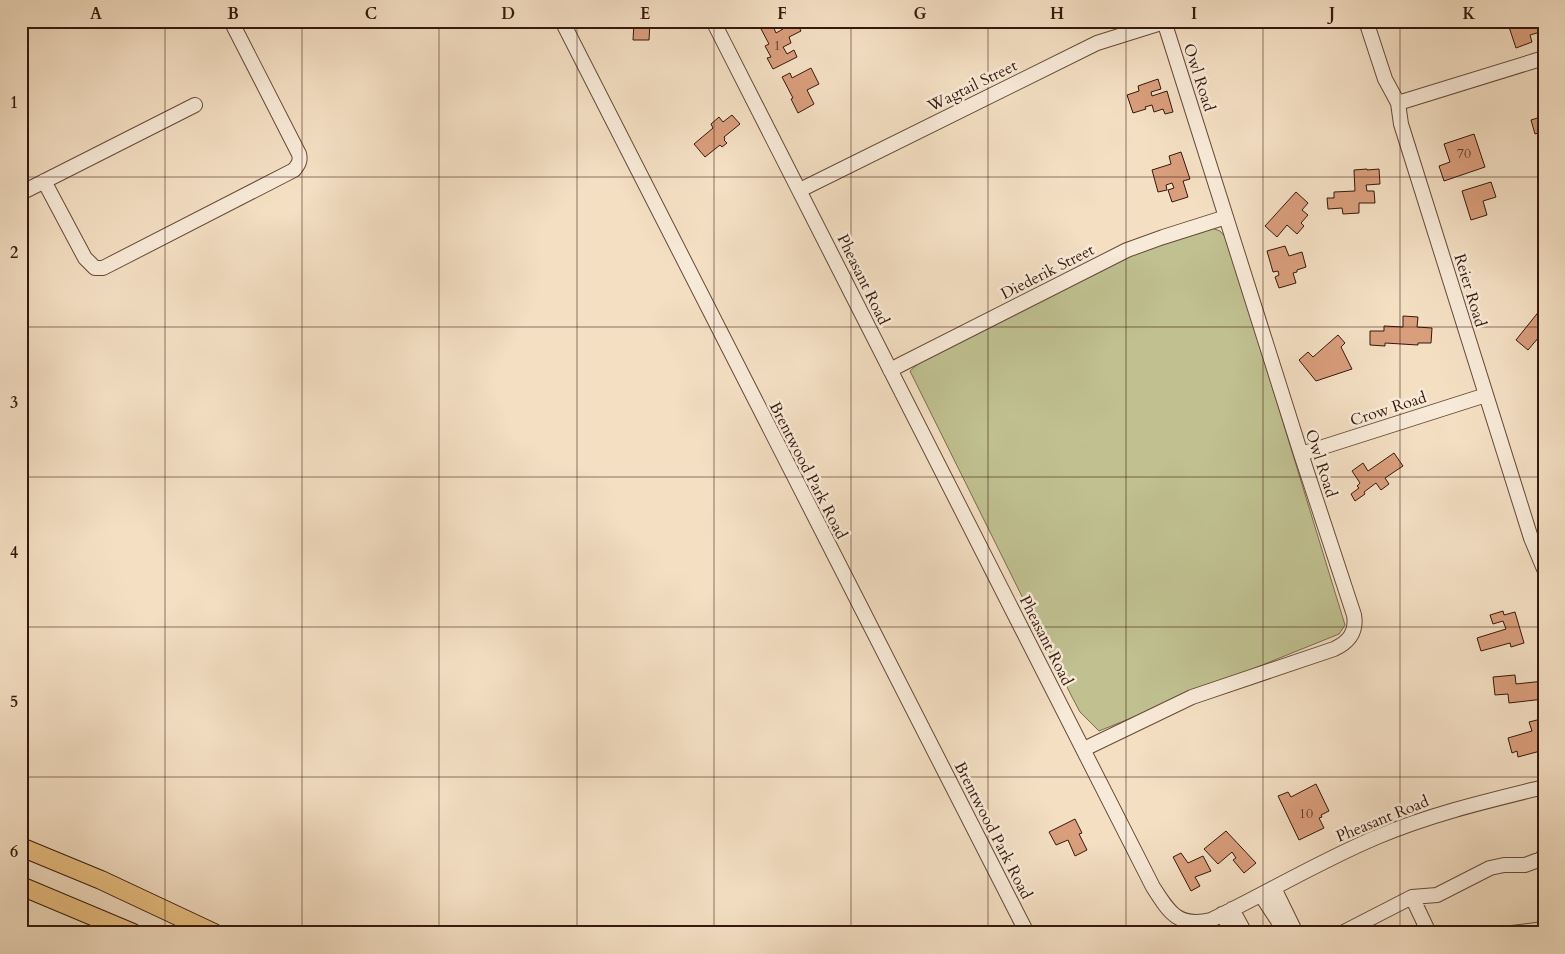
<svg xmlns="http://www.w3.org/2000/svg" width="1565" height="954" font-family="Cardo,serif">
	<style>
		.green { fill: #c0c090; stroke: #7b6c4e }
		.building { fill: #d99e7c; stroke: #36180c }
		.lines { fill: none; stroke-linecap: round; stroke-linejoin: round }
		.minor-casing { stroke: #664a3a; stroke-width: 16 }
		.major-casing { stroke: #36180c; stroke-width: 20 }
		.minor { stroke: #f8ead8; stroke-width: 14 }
		.major { stroke: #eac082; stroke-width: 18 }
		.grid { fill: none; stroke: #36180c; stroke-width: 1; stroke-opacity: 0.55 }
		.labels { text-anchor: middle; stroke-width: 5; stroke-linejoin: round; paint-order: stroke }
		.number-label { font-size: 14px; fill: #5f3a28 }
		.street-label { font-size: 16px; fill: #36180c; stroke: #f8ead8 }
		.neatline { fill: none; stroke: #36180c; stroke-width: 2 }
		.grid-label { font-size: 16px; text-anchor: middle; font-weight: bold; fill: #36180c }
	</style>
	<rect width="100%" height="100%" fill="#f4dfc3"/>
	<filter id="stains"><feTurbulence type="fractalNoise" baseFrequency=".004" numOctaves="4"/><feColorMatrix values="0 0 0 0 .2 0 0 0 0 .09 0 0 0 0 .02 0 0 0 .5 -.17"/></filter>
	<radialGradient id="worn" r=".72"><stop offset=".6" stop-color="#630" stop-opacity="0"/><stop offset="1" stop-color="#630" stop-opacity=".3"/></radialGradient>
	<path class="green" d="M 1212,228 L 1220,231 L 1227,239 L 1345,625 L 1339,634 L 1099,731 L 1080,712 L 1072,697 L 910,371 L 919,363 L 1132,253 Z"/>
	<path class="building" d="M 624,21 L 681,21 L 681,23 L 650,22 L 649,40 L 633,40 L 634,23 Z
		M 771,21 L 776,33 L 783,29 L 779,21 L 796,21 L 801,31 L 789,37 L 791,43 L 783,47 L 787,54 L 794,50 L 797,57 L 773,69 L 767,58 L 771,57 L 765,46 L 769,44 L 760,27 Z
		M 1507,21 L 1544,21 L 1544,31 L 1530,35 L 1532,42 L 1516,48 Z
		M 811,68 L 819,84 L 807,90 L 814,104 L 798,113 L 791,99 L 793,98 L 782,77 L 790,73 L 792,78 Z
		M 1158,79 L 1161,89 L 1151,92 L 1152,96 L 1167,91 L 1173,112 L 1165,114 L 1163,109 L 1154,112 L 1152,105 L 1145,107 L 1146,109 L 1133,113 L 1127,95 L 1139,91 L 1138,86 Z
		M 732,115 L 740,124 L 724,137 L 725,139 L 724,140 L 727,143 L 722,147 L 720,145 L 705,157 L 694,144 L 713,128 L 711,124 L 719,117 L 723,122 Z
		M 1544,116 L 1544,131 L 1535,134 L 1531,120 Z
		M 1474,134 L 1485,167 L 1444,181 L 1439,166 L 1450,162 L 1444,144 Z
		M 1181,152 L 1190,179 L 1183,181 L 1188,197 L 1172,202 L 1168,190 L 1174,188 L 1172,183 L 1166,185 L 1167,190 L 1158,192 L 1152,170 L 1171,164 L 1169,156 Z
		M 1367,169 L 1367,170 L 1379,169 L 1380,184 L 1366,185 L 1367,191 L 1374,191 L 1375,203 L 1359,203 L 1359,213 L 1343,214 L 1342,208 L 1328,209 L 1327,198 L 1334,198 L 1334,192 L 1355,191 L 1354,170 Z
		M 1491,182 L 1496,197 L 1483,201 L 1487,215 L 1471,220 L 1462,191 Z
		M 1296,192 L 1308,203 L 1302,210 L 1308,215 L 1301,223 L 1304,226 L 1297,234 L 1287,225 L 1277,237 L 1265,226 Z
		M 1285,246 L 1289,256 L 1302,252 L 1306,267 L 1297,270 L 1297,272 L 1293,273 L 1296,283 L 1279,288 L 1275,277 L 1279,275 L 1278,271 L 1273,272 L 1267,251 Z
		M 1540,310 L 1544,313 L 1544,331 L 1528,350 L 1516,340 Z
		M 1403,316 L 1418,317 L 1417,327 L 1432,328 L 1431,343 L 1418,343 L 1418,345 L 1385,343 L 1385,346 L 1370,345 L 1370,331 L 1384,331 L 1384,326 L 1403,327 Z
		M 1338,335 L 1345,343 L 1341,347 L 1352,369 L 1316,381 L 1299,360 L 1308,352 L 1313,357 Z
		M 1394,453 L 1403,466 L 1385,478 L 1389,484 L 1381,490 L 1376,483 L 1364,492 L 1365,494 L 1355,501 L 1351,494 L 1359,488 L 1357,486 L 1360,483 L 1352,471 L 1363,463 L 1368,471 Z
		M 1503,611 L 1504,615 L 1515,612 L 1524,643 L 1511,647 L 1510,643 L 1481,651 L 1477,638 L 1506,629 L 1503,621 L 1493,624 L 1490,615 Z
		M 1515,675 L 1516,684 L 1544,681 L 1544,699 L 1509,703 L 1508,694 L 1495,695 L 1493,677 Z
		M 1541,719 L 1544,728 L 1544,750 L 1518,757 L 1517,751 L 1512,753 L 1508,738 L 1532,731 L 1529,722 Z
		M 1316,784 L 1329,811 L 1321,815 L 1322,817 L 1319,818 L 1324,828 L 1299,840 L 1278,796 L 1288,792 L 1291,797 Z
		M 1075,819 L 1082,833 L 1079,834 L 1087,850 L 1075,856 L 1068,840 L 1056,845 L 1049,832 Z
		M 1226,831 L 1256,863 L 1244,873 L 1233,860 L 1236,858 L 1232,852 L 1218,864 L 1204,849 Z
		M 1181,853 L 1188,863 L 1203,856 L 1211,871 L 1195,877 L 1200,886 L 1191,891 L 1173,857 Z"/>
	<g class="lines">
		<g class="minor-casing">
			<path id="minor" d="M 562,21 L 1027,933
				M 713,21 L 1153,887 C 1169,912 1178,928 1211,920 C 1267,893 1320,861 1377,837 C 1431,814 1487,801 1544,787
				M 1366,21 L 1385,79 L 1398,103 L 1401,124 L 1531,538 L 1544,569
				M 1398,103 L 1544,58
				M 44,181 L 85,258 L 95,268 L 103,268 L 294,170 C 298,165 301,161 299,154 L 231,21
				M 800,190 L 1097,43 L 1164,22
				M 21,193 L 195,105
				M 890,370 L 1127,250 L 1163,237 L 1226,217
				M 1301,454 L 1486,395
				M 1084,749 L 1192,697 L 1334,649 C 1349,642 1357,632 1354,615 L 1301,454 L 1164,21
				M 1274,888 L 1296,933
				M 1261,895 L 1286,933
				M 1412,897 L 1429,933
				M 1232,909 L 1245,933
				M 1222,914 L 1233,933
				M 1342,933 L 1412,897 L 1437,895 L 1490,868 L 1504,865 L 1525,865 L 1541,859 L 1544,855
				M 1512,933 L 1544,929"/>
		</g>
		<g class="major-casing">
			<path id="major" d="M 21,847 L 101,880 L 214,933
				M 21,886 L 133,933"/>
		</g>
		<use href="#minor" class="minor"/>
		<use href="#major" class="major"/>
	</g>
	<path class="grid" d="M 165,21 L 165,933M 302,21 L 302,933M 439,21 L 439,933M 577,21 L 577,933M 714,21 L 714,933M 851,21 L 851,933M 988,21 L 988,933M 1126,21 L 1126,933M 1263,21 L 1263,933M 1400,21 L 1400,933M 21,177 L 1544,177M 21,327 L 1544,327M 21,477 L 1544,477M 21,627 L 1544,627M 21,777 L 1544,777"/>
	<g class="labels">
		<g class="number-label">
			<text x="777" y="50">1</text>
			<text x="1464" y="158">70</text>
			<text x="1306" y="818">10</text>
		</g>
		<g class="street-label">
			<text transform="translate(1200 77) rotate(72)" y="6">Owl Road</text>
			<text transform="translate(972 85) rotate(-26)" y="6">Wagtail Street</text>
			<text transform="translate(1047 271) rotate(-27)" y="6">Diederik Street</text>
			<text transform="translate(864 279) rotate(64)" y="6">Pheasant Road</text>
			<text transform="translate(1471 290) rotate(73)" y="6">Reier Road</text>
			<text transform="translate(1388 408) rotate(-18)" y="6">Crow Road</text>
			<text transform="translate(1322 463) rotate(72)" y="6">Owl Road</text>
			<text transform="translate(809 470) rotate(63)" y="6">Brentwood Park Road</text>
			<text transform="translate(1047 640) rotate(63)" y="6">Pheasant Road</text>
			<text transform="translate(1382 818) rotate(-22)" y="6">Pheasant Road</text>
			<text transform="translate(994 830) rotate(63)" y="6">Brentwood Park Road</text>
		</g>
	</g>
	<rect width="1565" height="954" fill="none" stroke="#f4dfc3" stroke-width="55"/>
	<rect x="28" y="28" width="1510" height="898" class="neatline"/>
	<g class="grid-label">
		<text x="96" y="19">A</text>
		<text x="233" y="19">B</text>
		<text x="371" y="19">C</text>
		<text x="508" y="19">D</text>
		<text x="645" y="19">E</text>
		<text x="782" y="19">F</text>
		<text x="920" y="19">G</text>
		<text x="1057" y="19">H</text>
		<text x="1194" y="19">I</text>
		<text x="1332" y="19">J</text>
		<text x="1469" y="19">K</text>
		<text x="14" y="108">1</text>
		<text x="14" y="258">2</text>
		<text x="14" y="408">3</text>
		<text x="14" y="558">4</text>
		<text x="14" y="707">5</text>
		<text x="14" y="857">6</text>
	</g>
	<rect width="100%" height="100%" filter="url(#stains)"/>
	<rect width="100%" height="100%" fill="url(#worn)"/>
</svg>
